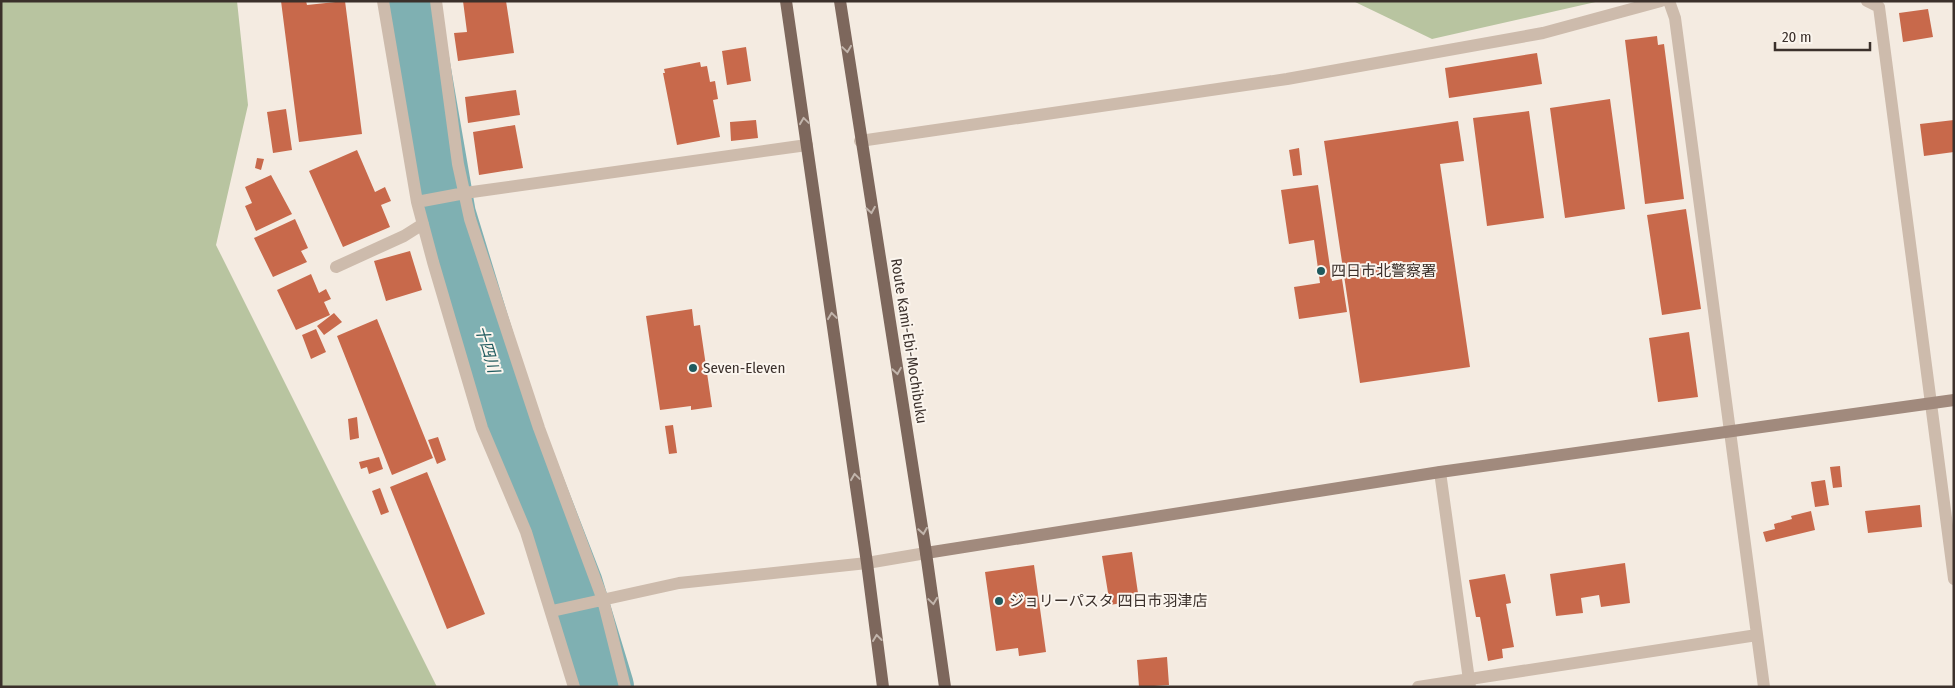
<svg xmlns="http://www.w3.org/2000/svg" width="1955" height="688" font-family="'Fira Sans Condensed','Noto Sans JP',sans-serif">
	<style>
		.green { fill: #b8c4a0 }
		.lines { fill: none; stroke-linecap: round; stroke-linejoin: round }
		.river { stroke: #7fb0b2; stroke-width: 58 }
		.building { fill: #c8694b }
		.street { stroke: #cdbbac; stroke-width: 12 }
		.secondary { stroke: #a18a7d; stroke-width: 12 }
		.primary { stroke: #7d675c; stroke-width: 12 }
		.oneway { stroke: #c2b5ac }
		.poi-dot { fill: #1f5a5e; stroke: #fbf5ee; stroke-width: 2 }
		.labels { text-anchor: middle; stroke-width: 4; stroke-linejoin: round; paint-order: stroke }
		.poi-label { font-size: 15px; fill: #3b302b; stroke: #fbf5ee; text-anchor: start }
		.street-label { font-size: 15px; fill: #3b302b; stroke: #fbf5ee }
		.water-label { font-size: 16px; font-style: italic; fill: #1f5a5e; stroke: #fbf5ee }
	</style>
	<rect width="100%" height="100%" fill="#f4ebe1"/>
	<path class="green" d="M 1,1 L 237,1 L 248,105 L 216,245 L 437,687 L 1,687 Z
		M 1353,1 L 1600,1 L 1432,39 Z"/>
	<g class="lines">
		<path class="river" d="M 410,1 L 447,215 L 508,415 L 574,585 L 605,687"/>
	</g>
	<path class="building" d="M 281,1 L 306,1 L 307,5 L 345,1 L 362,134 L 299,142 Z
		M 463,1 L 506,1 L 514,53 L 458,61 L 454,33 L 467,32 Z
		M 1928,9 L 1933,37 L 1903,42 L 1899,13 Z
		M 1657,36 L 1658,45 L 1664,44 L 1684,199 L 1645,204 L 1625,40 Z
		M 746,47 L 751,81 L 727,85 L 722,51 Z
		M 1537,53 L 1542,84 L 1449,98 L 1445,68 Z
		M 700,62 L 701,67 L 707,66 L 710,82 L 715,81 L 718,99 L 713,100 L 720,137 L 677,145 L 663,73 L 665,73 L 664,69 Z
		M 516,90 L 520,115 L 468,123 L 465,97 Z
		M 1610,99 L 1625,209 L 1565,218 L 1550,108 Z
		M 286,109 L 292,150 L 273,153 L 267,112 Z
		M 1529,111 L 1544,218 L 1487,226 L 1473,118 Z
		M 756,120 L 758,138 L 731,141 L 730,122 Z
		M 1954,120 L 1954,152 L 1924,156 L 1920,124 Z
		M 1458,121 L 1464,161 L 1440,164 L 1470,367 L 1360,383 L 1324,141 Z
		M 515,125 L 523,168 L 479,175 L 473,132 Z
		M 1299,148 L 1302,175 L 1293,176 L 1289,150 Z
		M 357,150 L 375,192 L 385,187 L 391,201 L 381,205 L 390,227 L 343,247 L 309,171 Z
		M 257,158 L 264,159 L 261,170 L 255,168 Z
		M 271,175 L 292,214 L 256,231 L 245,206 L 252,203 L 245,187 Z
		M 1318,185 L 1332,281 L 1342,279 L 1347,312 L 1299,319 L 1294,287 L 1320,283 L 1314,240 L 1289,244 L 1281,190 Z
		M 1686,209 L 1701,309 L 1662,315 L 1647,215 Z
		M 295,219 L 308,248 L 301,251 L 307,262 L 273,277 L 254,238 Z
		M 410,251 L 422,290 L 386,301 L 374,261 Z
		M 311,274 L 319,293 L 326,289 L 331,299 L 324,302 L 330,315 L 296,330 L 277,290 Z
		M 692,309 L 694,326 L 700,325 L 712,407 L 691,410 L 691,406 L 660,410 L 646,316 Z
		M 334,313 L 342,322 L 324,335 L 317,326 Z
		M 377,319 L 433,458 L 392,475 L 337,336 Z
		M 316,329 L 326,352 L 311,359 L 302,335 Z
		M 1689,332 L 1698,397 L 1658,402 L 1649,338 Z
		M 357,417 L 359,438 L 350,440 L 348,419 Z
		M 673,425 L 677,453 L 669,454 L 665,426 Z
		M 438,437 L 446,460 L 437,464 L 428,440 Z
		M 379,457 L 383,469 L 369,474 L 367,467 L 361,469 L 359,462 Z
		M 1840,466 L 1842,487 L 1833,488 L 1830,467 Z
		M 427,472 L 485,614 L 447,629 L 390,487 Z
		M 1825,480 L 1829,505 L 1815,507 L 1811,482 Z
		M 380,488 L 389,512 L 381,515 L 372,491 Z
		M 1920,505 L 1922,527 L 1868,533 L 1865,511 Z
		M 1811,511 L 1815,530 L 1766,542 L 1763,532 L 1775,529 L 1774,524 L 1792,519 L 1791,516 Z
		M 1132,552 L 1139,600 L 1110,605 L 1102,556 Z
		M 1625,563 L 1630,603 L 1601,607 L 1599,595 L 1581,598 L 1583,613 L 1556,616 L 1550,574 Z
		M 1034,565 L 1046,652 L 1019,656 L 1018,648 L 996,651 L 985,572 Z
		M 1505,574 L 1511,603 L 1506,604 L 1514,647 L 1502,649 L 1503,658 L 1488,661 L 1480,617 L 1476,617 L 1469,580 Z
		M 1167,657 L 1169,685 L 1139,687 L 1137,660 Z"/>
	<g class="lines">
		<path class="street" d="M 383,1 L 417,202 L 433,262 L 482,428 L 526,532 L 574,687
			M 436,1 L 458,164 L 470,219 L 539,428 L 603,600 L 625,687
			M 1669,1 L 1675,18 L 1764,687
			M 1867,1 L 1879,7
			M 1879,7 L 1954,579
			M 860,141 L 1287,79 L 1543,33 L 1661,1
			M 417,202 L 465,193 L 807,145
			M 336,267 L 404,236 L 423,224
			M 1440,472 L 1470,687
			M 552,611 L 679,583 L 867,563 L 926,553
			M 1418,687 L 1757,635"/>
		<path class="secondary" d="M 926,553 L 1440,472 L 1954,400"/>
		<path class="primary" d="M 786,1 L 867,563 L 883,687
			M 840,1 L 926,553 L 945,687"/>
	</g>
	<defs><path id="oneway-chevron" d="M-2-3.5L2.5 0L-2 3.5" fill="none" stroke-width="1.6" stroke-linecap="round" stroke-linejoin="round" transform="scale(1.25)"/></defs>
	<g class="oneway">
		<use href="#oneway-chevron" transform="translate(847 49) rotate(82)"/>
		<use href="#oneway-chevron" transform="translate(804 121) rotate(-98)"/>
		<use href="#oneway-chevron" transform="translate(871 210) rotate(81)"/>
		<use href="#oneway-chevron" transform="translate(832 316) rotate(-98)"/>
		<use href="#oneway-chevron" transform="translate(897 371) rotate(81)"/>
		<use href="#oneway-chevron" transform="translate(855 477) rotate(-98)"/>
		<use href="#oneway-chevron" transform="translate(923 531) rotate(81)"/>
		<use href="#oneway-chevron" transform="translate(933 601) rotate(82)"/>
		<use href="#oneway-chevron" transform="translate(877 638) rotate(-97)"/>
	</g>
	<g class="poi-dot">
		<circle cx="1321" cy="271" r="5"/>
		<circle cx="693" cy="368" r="5"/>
		<circle cx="999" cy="601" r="5"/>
	</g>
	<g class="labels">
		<g class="poi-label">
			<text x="1331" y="276">四日市北警察署</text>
			<text x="703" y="373">Seven-Eleven</text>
			<text x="1009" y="606">ジョリーパスタ 四日市羽津店</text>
		</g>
		<g class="street-label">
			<text transform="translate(909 341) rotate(81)" y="5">Route Kami-Ebi-Mochibuku</text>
		</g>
		<g class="water-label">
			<text transform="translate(488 349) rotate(73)" y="6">十四川</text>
		</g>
	</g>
	<rect width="1955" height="688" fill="none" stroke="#3b302b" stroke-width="5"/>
	<path d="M1775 42v8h95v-8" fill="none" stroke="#3b302b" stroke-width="2.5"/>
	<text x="1782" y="42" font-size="15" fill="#3b302b" stroke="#fbf5ee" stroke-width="4" paint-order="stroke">20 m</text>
</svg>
